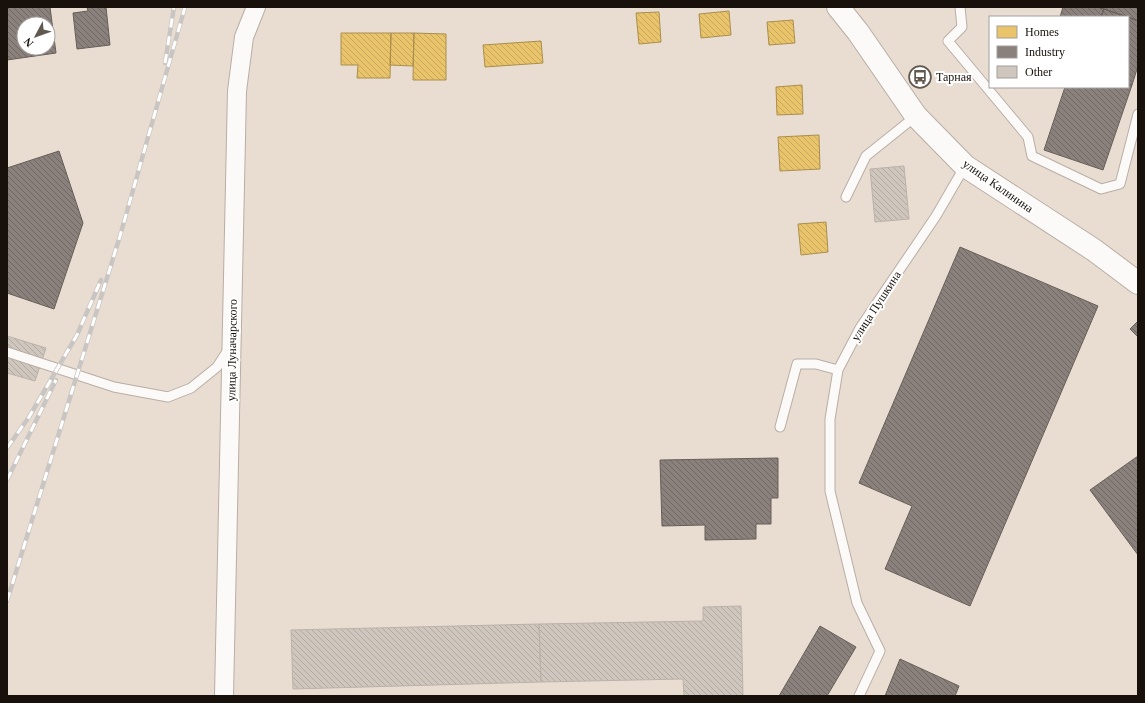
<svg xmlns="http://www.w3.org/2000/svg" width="1145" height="703" font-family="'Times New Roman',serif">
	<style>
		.homes { fill: url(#homes-back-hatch); stroke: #aa8e4d }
		.industry { fill: url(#industry-back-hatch); stroke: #685f5a; fill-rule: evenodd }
		.building { fill: url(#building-back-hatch); stroke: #bcb2aa }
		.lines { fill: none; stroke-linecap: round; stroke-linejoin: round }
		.service-casing { stroke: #b8aea5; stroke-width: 11 }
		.minor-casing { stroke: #b8aea5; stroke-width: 20 }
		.secondary-casing { stroke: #b8aea5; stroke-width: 24 }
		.service { stroke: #fcfaf8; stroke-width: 9 }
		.minor { stroke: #fcfaf8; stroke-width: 18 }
		.secondary { stroke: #fcfaf8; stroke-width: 22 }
		.rail-casing { stroke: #c9c5c2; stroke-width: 4.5 }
		.rail { stroke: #fff; stroke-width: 3; stroke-dasharray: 9; stroke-linecap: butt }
		.labels { text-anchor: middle; stroke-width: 4; stroke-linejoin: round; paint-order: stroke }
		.poi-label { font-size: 12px; fill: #18100a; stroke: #fff; text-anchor: start }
		.street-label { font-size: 12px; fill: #18100a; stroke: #fff }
	</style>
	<defs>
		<pattern id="homes-back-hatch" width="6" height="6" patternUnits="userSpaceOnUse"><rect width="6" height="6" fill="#e9c46a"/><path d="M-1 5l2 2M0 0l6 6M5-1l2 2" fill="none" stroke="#c7a75b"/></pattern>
		<pattern id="industry-back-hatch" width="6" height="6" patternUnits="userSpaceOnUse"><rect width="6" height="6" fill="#8a817c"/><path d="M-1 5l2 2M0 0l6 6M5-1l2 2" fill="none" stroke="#706864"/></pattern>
		<pattern id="building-back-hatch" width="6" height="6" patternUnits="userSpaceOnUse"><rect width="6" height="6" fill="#cfc6be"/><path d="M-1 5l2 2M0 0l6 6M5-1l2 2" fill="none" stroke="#b1a9a2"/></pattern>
	</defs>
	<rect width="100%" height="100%" fill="#e9ddd2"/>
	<path class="homes" d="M 729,11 L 731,35 L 701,38 L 699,14 Z
		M 659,12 L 661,42 L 639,44 L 636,13 Z
		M 793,20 L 795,43 L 769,45 L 767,22 Z
		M 341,33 L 391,33 L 390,78 L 357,78 L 358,65 L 341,65 Z
		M 391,33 L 414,33 L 413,66 L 390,65 Z
		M 414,33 L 446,34 L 446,80 L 413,80 Z
		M 541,41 L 543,63 L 485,67 L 483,45 Z
		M 802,85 L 803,114 L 777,115 L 776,87 Z
		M 819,135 L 820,169 L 780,171 L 778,137 Z
		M 826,222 L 828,252 L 801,255 L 798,224 Z"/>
	<path class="industry" d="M 7,7 L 50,7 L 56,53 L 7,60 ZM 24,24 L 48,24 L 48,48 L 24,48 Z
		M 87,7 L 106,7 L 110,45 L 77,49 L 73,13 L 88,11 Z
		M 1063,7 L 1097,7 L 1104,9 L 1101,17 L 1060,17 Z
		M 1098,7 L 1138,7 L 1138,21 L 1128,17 Z
		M 1104,9 L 1127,17 L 1101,17 Z
		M 1128,17 L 1138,21 L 1138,66 L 1132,85 L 1128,84 Z
		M 1128,84 L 1132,85 L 1103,170 L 1044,150 L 1065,87 L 1128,87 Z
		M 59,151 L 83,223 L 54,309 L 7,293 L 7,168 Z
		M 960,247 L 1098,306 L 970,606 L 885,569 L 912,506 L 859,483 Z
		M 1138,321 L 1138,337 L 1130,329 Z
		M 1138,456 L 1138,555 L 1090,490 Z
		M 778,458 L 778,498 L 771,498 L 771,524 L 756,524 L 756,539 L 705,540 L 705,525 L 662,526 L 660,460 Z
		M 820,626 L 856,647 L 827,696 L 779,696 Z
		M 900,659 L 959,686 L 955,696 L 885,696 Z"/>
	<path class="building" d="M 904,166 L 909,219 L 875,222 L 870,169 Z
		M 7,336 L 46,348 L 35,381 L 7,373 Z
		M 741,606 L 743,696 L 684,696 L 683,679 L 541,682 L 539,624 L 703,621 L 703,607 Z
		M 539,624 L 541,682 L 293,689 L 291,630 Z"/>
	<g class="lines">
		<g class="service-casing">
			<path id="service" d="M 960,7 L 962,27 L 948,41 L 1028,137 L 1032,156 L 1101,189 L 1120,184 L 1138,114
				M 846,197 L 866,156 L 916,116
				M 7,352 L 114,387 L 168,397 L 191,388 L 217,367 L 228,350
				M 780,427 L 797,364 L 816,364 L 838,370
				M 859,696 L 880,651 L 857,603 L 830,491 L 830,419 L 838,370 L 860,328 L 936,216 L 965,166"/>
		</g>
		<g class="minor-casing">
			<path id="minor" d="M 224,696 L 237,91 L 244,37 L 256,7"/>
		</g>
		<g class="secondary-casing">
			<path id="secondary" d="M 838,7 L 858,32 L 916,116 L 965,166 L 1094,250 L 1138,283"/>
		</g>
		<use href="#service" class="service"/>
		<use href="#minor" class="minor"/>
		<use href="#secondary" class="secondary"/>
		<g class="rail-casing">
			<path id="rail" d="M 165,63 L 174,7
				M 7,448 L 29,417 L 77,335 L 101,280
				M 7,480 L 56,380
				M 7,601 L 120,236 L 185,7"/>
		</g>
		<use href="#rail" class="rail"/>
	</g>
	<defs>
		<g id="bus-ring" transform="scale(1.15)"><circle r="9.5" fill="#fff" stroke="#615850" stroke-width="1.5"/><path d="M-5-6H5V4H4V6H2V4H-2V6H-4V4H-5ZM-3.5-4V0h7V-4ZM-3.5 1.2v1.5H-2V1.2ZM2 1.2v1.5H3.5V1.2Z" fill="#615850"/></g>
	</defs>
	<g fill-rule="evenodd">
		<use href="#bus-ring" x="920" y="77"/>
	</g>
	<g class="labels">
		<g class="poi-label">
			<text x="936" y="81">Тарная</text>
		</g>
		<g class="street-label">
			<text transform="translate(998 186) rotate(35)" y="4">улица Калинина</text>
			<text transform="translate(876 306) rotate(-57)" y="4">улица Пушкина</text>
			<text transform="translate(232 350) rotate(-89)" y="4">улица Луначарского</text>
		</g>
	</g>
	<rect width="1145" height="703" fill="none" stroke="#18100a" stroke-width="16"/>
	<rect x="989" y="16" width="140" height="72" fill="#ffffff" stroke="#a39f9d"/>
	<rect x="997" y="26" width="20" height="12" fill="#e9c46a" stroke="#a39f9d"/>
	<text x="1025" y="36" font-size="12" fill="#18100a">Homes</text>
	<rect x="997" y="46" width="20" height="12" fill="#8a817c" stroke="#a39f9d"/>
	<text x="1025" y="56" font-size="12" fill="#18100a">Industry</text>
	<rect x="997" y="66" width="20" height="12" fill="#cfc6be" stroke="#a39f9d"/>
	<text x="1025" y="76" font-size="12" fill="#18100a">Other</text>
	<g transform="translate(36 36) rotate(229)"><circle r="19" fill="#ffffff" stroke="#a39f9d"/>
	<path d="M0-3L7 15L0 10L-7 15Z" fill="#615850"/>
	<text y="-6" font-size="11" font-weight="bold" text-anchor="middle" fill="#18100a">N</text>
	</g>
</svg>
